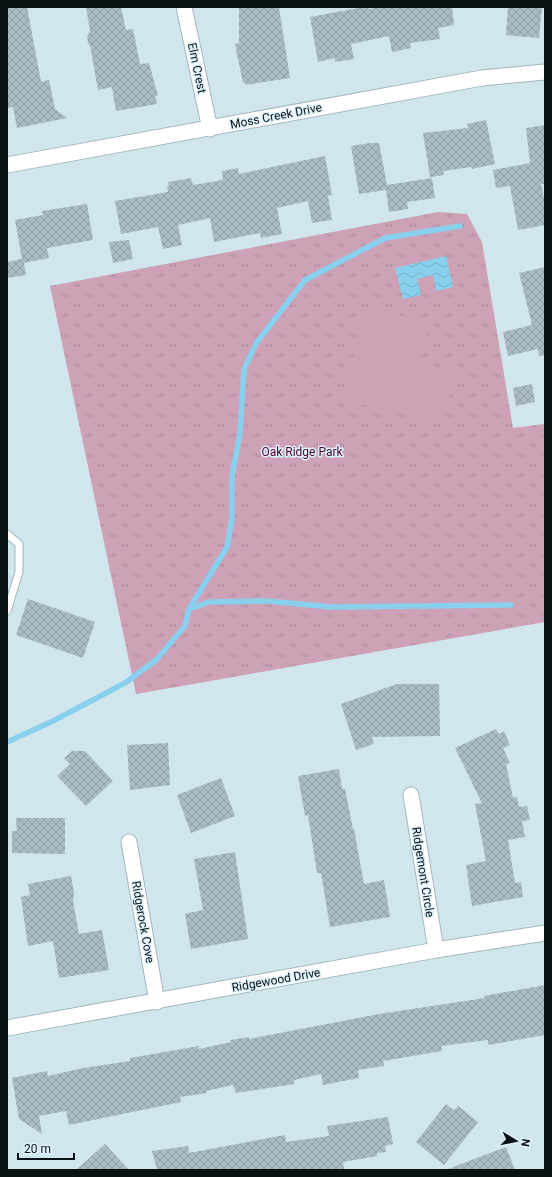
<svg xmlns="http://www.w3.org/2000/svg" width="552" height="1177" font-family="Roboto,sans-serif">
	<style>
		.park { fill: url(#park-tufts) }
		.pitch { fill: #cda2b7 }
		.water { fill: url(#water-waves) }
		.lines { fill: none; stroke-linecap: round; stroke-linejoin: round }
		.stream { stroke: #89d0ef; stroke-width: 5.5 }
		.building { fill: url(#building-cross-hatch) }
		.service-casing { stroke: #a3b6be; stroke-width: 9 }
		.minor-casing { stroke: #a3b6be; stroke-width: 17 }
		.service { stroke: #fff; stroke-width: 7 }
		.minor { stroke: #fff; stroke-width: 15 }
		.labels { text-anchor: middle; stroke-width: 3; stroke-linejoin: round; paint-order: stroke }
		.street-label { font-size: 12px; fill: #0b1215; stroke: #def2fb }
		.park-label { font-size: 12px; fill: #4f0534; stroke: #def2fb }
	</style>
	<defs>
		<pattern id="park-tufts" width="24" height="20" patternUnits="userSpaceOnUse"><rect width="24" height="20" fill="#cda2b7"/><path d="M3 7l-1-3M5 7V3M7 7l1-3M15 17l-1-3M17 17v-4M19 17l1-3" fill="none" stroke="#af8a9c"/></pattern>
		<pattern id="water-waves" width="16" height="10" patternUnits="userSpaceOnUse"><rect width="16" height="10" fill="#89d0ef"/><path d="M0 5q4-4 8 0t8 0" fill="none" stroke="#75b2cc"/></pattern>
		<pattern id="building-cross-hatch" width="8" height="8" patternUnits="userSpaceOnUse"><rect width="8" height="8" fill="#a9bcc4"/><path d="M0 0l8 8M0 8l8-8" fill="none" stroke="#90a1a8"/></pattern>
	</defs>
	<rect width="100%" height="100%" fill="#d1e5ed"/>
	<path class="park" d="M 438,212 L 467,214 L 482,242 L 513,428 L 545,424 L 545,622 L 136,694 L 50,286 Z"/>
	<path class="pitch" d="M 366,307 L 428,322 L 419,365 L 454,374 L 443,423 L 345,400 Z"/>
	<path class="water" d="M 446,256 L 453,287 L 436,291 L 433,275 L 417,279 L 421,295 L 403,299 L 395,268 Z"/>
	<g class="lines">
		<path class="stream" d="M 189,609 L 209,602 L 266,601 L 332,607 L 511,605
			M 7,742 L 53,721 L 125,683 L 156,660 L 185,626 L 189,609 L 227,547 L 232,518 L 232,477 L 240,432 L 244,369 L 257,342 L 305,280 L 385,238 L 460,226"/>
	</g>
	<path class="building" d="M 7,7 L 27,7 L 41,82 L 49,80 L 55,109 L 67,118 L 17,128 L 13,107 L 7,108 Z
		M 86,7 L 121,7 L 126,30 L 133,29 L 140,64 L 149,63 L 158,96 L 155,96 L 157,104 L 116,111 L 112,87 L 98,90 L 90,45 L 88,43 L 87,36 L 90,31 Z
		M 239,7 L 279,7 L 290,78 L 245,85 L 245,82 L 243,83 L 235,44 L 239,43 Z
		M 363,7 L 370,9 L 378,7 L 452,7 L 454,25 L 438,28 L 440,39 L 410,43 L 411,48 L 392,52 L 389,36 L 351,44 L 354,59 L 335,62 L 335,58 L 318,62 L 310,17 Z
		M 508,7 L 542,7 L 539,38 L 506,35 Z
		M 486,120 L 495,164 L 472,169 L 472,167 L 443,171 L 444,175 L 430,177 L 423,133 L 468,128 L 467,124 Z
		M 545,125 L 545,184 L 541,184 L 545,203 L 545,225 L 518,230 L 510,186 L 496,188 L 493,170 L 530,163 L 526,128 Z
		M 370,143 L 379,143 L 387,185 L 432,178 L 435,198 L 407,202 L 408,209 L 389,212 L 386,190 L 359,194 L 351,146 Z
		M 325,156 L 332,195 L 328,196 L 332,220 L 312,223 L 308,201 L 277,208 L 282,234 L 261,238 L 260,233 L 214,242 L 210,218 L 178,225 L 182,245 L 163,249 L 158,227 L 121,234 L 115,201 L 168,192 L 167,186 L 169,185 L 168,182 L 191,178 L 193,185 L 223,180 L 222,171 L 238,168 L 239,174 Z
		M 87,204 L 93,240 L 47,248 L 49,258 L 24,263 L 26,275 L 7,278 L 7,262 L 22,259 L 15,220 L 43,215 L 42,211 Z
		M 129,240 L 133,259 L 113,263 L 109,242 Z
		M 545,267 L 545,355 L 539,356 L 538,349 L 508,356 L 503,332 L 532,325 L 519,273 Z
		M 532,384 L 535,402 L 516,406 L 513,388 Z
		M 28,599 L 95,622 L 83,658 L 16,635 Z
		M 397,684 L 439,684 L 440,736 L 372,737 L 374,744 L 356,750 L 341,704 Z
		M 496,729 L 499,734 L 504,731 L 510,745 L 503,748 L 510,763 L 506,764 L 513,798 L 517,797 L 519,807 L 527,806 L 530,820 L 522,821 L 525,837 L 508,840 L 515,883 L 521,882 L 523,897 L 472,906 L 466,865 L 486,861 L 475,804 L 482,803 L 455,748 Z
		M 168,743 L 170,785 L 130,790 L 127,745 Z
		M 72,751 L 85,751 L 113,781 L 86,806 L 57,776 L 70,764 L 64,758 Z
		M 339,769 L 342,789 L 345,789 L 353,829 L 354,829 L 364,884 L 384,880 L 390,917 L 330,927 L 321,873 L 317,873 L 308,815 L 305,816 L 298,776 Z
		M 221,778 L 235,816 L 191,833 L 177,795 Z
		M 16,818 L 65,818 L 65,854 L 12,853 L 12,831 L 17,831 Z
		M 235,852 L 248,939 L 191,949 L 185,914 L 203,910 L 194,859 Z
		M 71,876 L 74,893 L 73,901 L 79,934 L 102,930 L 109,970 L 59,978 L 53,941 L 28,946 L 21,897 L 30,895 L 28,884 Z
		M 545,985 L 545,1035 L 488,1045 L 488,1040 L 441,1046 L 442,1051 L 383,1061 L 384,1066 L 358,1070 L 359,1078 L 323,1085 L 321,1074 L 294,1080 L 294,1084 L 236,1093 L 233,1085 L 206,1091 L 207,1093 L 180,1097 L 181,1102 L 69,1125 L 66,1111 L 39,1116 L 42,1134 L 19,1119 L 12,1078 L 47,1071 L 48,1076 L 83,1068 L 130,1061 L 130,1058 L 199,1046 L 199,1049 L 231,1042 L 230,1040 L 249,1037 L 249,1039 L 379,1014 L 485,998 L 484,996 Z
		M 446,1104 L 454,1110 L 458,1106 L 478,1122 L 444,1165 L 416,1142 Z
		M 388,1117 L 393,1144 L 385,1146 L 386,1152 L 377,1153 L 377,1156 L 343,1162 L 344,1170 L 157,1170 L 152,1151 L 188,1146 L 189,1153 L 285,1135 L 286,1142 L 329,1136 L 327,1126 Z
		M 105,1144 L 129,1170 L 76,1170 Z
		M 506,1147 L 515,1170 L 448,1170 L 448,1169 Z"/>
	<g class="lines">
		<g class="service-casing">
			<path id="service" d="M 7,534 L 19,544 L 19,572 L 7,611"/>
		</g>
		<g class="minor-casing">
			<path id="minor" d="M 184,7 L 210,129
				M 7,165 L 482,78 L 545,72
				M 411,795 L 436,950
				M 129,842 L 157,1002
				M 7,1028 L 436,950 L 545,933"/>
		</g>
		<use href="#service" class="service"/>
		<use href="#minor" class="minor"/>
	</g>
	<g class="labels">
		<g class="street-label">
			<text transform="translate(197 68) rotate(78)" y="4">Elm Crest</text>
			<text transform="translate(276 116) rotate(-11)" y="4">Moss Creek Drive</text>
			<text transform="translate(423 872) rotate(81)" y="4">Ridgemont Circle</text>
			<text transform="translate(143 922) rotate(80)" y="4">Ridgerock Cove</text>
			<text transform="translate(276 980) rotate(-10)" y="4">Ridgewood Drive</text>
		</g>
		<g class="park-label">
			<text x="302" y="456">Oak Ridge Park</text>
		</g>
	</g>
	<rect width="552" height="1177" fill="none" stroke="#0b1215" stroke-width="16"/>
	<g transform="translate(516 1141) rotate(100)" stroke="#def2fb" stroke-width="3" paint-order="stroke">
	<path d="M0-3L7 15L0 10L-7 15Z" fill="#0b1215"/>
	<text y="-6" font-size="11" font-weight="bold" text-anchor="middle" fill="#0b1215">N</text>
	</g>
	<path d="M18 1153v6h56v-6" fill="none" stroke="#0b1215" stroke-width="2"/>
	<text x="24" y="1153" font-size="12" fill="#0b1215" stroke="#def2fb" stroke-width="3" paint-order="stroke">20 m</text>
</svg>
